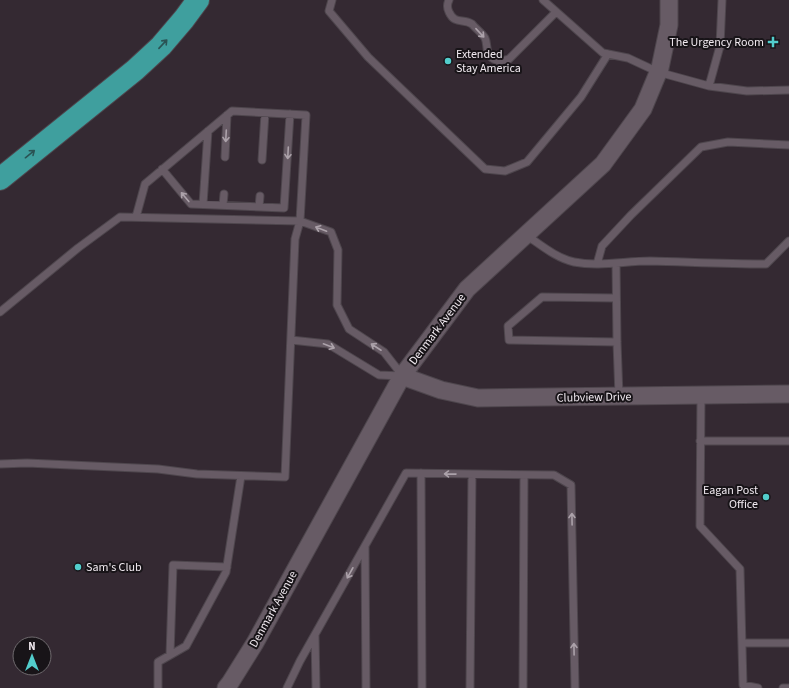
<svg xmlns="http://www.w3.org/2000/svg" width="789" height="688" font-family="'Source Sans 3',sans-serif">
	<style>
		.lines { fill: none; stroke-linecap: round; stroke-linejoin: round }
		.service-casing { stroke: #4e464d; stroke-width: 9 }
		.tertiary-casing { stroke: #4e464d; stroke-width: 19 }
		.motorway-casing { stroke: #4e464d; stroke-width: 24 }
		.service { stroke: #675b65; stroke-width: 7 }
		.tertiary { stroke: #675b65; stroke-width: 17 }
		.motorway { stroke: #3f9f9e; stroke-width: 22 }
		.oneway { stroke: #aca2aa }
		.oneway2 { stroke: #2a5354 }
		.poi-dot { fill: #52cdcc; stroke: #181418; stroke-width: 1.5 }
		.labels { text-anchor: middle; stroke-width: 4; stroke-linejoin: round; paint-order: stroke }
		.poi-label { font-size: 12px; fill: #f1eaf0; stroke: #181418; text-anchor: end }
		.street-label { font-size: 12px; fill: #f1eaf0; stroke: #181418 }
	</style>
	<rect width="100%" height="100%" fill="#342932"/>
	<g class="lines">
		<g class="service-casing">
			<path id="service" d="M 332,0 L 329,11 L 368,57 L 485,169 L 505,171 L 527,162 L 581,97 L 608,54
				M 449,0 C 447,4 447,8 449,12 C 455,25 463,18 472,24 C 475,28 482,33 485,38 C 488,44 485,53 492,58 C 497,62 503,61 509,59 L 556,12
				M 543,0 L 603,53 L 628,58 L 658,72 L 709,86 L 747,91 L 789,90
				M 709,86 L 720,46 L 722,0
				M 225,157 L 227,115
				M 262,160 L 265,113
				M 162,169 L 191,204 L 284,208 L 290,114
				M 203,204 L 208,131
				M 223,205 L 224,194
				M 259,207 L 260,196
				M 526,235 C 541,245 556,258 574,262 C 599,267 625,261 650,261 C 689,262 728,264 766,264 L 789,241
				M 616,263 L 617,342 L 619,396
				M 597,264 L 602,246 L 631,215 L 701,147 L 728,142 L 789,145
				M 616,298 L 542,297 L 508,326 L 509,340 L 617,342
				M 0,312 L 78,248 L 120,217 L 300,221 L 331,232 L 338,250 L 337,305 L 349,329 L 384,352 L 402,375
				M 291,340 L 328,344 L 379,375 L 402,376
				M 701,395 L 700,526 L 740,569 L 743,685 L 758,688
				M 700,441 L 789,441
				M 0,464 L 27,463 L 158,469 L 197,474 L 285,477 L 295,239 L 300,221 L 306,115 L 232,111 L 145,184 L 136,217
				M 421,473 L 422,688
				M 365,546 L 366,688
				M 315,635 L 316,688
				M 742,643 L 789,643
				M 170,655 L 173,565 L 227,567
				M 158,688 L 158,662 L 186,646 L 226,572 L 241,476
				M 287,688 L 300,661 L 406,473 L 554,475 L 571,485 L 575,688
				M 470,688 L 472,474
				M 523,688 L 524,475
				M 783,688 L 789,688"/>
		</g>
		<g class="tertiary-casing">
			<path id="tertiary" d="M 402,376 L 441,390 L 478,398 L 789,394
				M 226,688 L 230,683 L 255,643 L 402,376 L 467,289 L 603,164 L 643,109 L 660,68 L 669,25 L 669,0"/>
		</g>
		<g class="motorway-casing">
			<path id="motorway" d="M 0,179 L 135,70 L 161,46 L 184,19 L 198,0"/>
		</g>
		<use href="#service" class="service"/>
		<use href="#tertiary" class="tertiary"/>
		<use href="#motorway" class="motorway"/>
	</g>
	<defs><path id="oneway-shaft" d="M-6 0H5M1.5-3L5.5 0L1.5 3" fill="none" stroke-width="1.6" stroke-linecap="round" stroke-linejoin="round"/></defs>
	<g class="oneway">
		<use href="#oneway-shaft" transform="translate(480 33) rotate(47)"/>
		<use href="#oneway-shaft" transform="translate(226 136) rotate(93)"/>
		<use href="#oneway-shaft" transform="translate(288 153) rotate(93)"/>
		<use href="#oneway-shaft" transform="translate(185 197) rotate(-130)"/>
		<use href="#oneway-shaft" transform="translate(321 229) rotate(-159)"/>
		<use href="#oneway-shaft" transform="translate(329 346) rotate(21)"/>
		<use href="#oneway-shaft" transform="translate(376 347) rotate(-147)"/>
		<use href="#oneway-shaft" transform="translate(450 474) rotate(-179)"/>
		<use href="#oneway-shaft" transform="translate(572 519) rotate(-91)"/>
		<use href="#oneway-shaft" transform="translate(350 573) rotate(119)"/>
		<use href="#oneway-shaft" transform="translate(574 649) rotate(-91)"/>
	</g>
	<g class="oneway2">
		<use href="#oneway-shaft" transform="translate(163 44) rotate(-47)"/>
		<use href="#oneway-shaft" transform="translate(30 154) rotate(-39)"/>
	</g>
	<g class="poi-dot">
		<path d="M771 36h4v4h4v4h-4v4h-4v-4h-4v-4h4z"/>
		<circle cx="448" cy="61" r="4"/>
		<circle cx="766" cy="497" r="4"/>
		<circle cx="78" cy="567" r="4"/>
	</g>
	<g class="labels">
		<g class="poi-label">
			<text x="764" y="46">The Urgency Room</text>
			<text x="456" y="58" text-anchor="start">Extended<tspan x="456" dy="14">Stay America</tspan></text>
			<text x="758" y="494">Eagan Post<tspan x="758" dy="14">Office</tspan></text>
			<text x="86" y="571" text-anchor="start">Sam's Club</text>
		</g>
		<g class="street-label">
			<text transform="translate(437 329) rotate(-53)" y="4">Denmark Avenue</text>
			<text transform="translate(594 397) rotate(-1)" y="4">Clubview Drive</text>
			<text transform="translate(273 609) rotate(-61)" y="4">Denmark Avenue</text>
		</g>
	</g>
	<g transform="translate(32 656)"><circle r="19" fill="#181418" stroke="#6f6a6e"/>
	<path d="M0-3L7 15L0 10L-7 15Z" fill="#52cdcc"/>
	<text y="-6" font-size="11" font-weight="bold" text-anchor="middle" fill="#f1eaf0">N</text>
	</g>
</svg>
